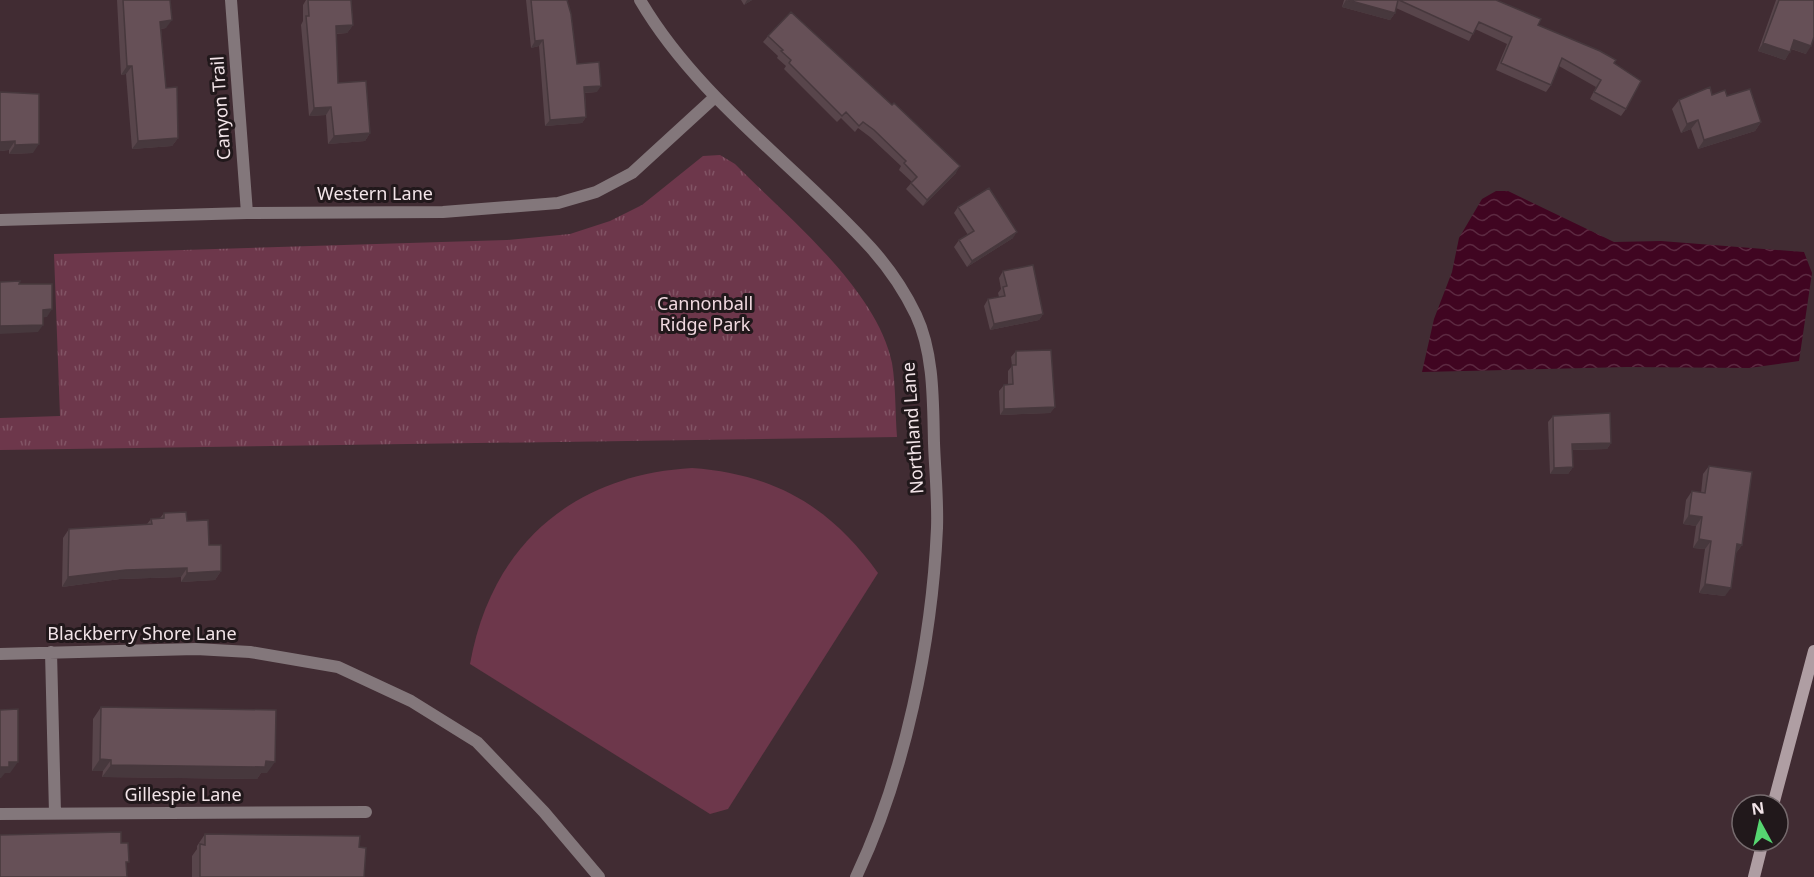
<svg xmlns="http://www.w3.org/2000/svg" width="1814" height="877" font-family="'Noto Sans',sans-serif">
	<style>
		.grass { fill: #6d374b }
		.park { fill: url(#park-tufts) }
		.water { fill: url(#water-waves) }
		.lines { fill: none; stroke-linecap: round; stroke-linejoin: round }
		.street { stroke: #83777b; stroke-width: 12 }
		.secondary { stroke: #af9ea3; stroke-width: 12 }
		.wall { fill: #58454b }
		.shaded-wall { fill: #47383d }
		.building { fill: #665057; stroke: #47383d; stroke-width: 1.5 }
		.labels { text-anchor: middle; stroke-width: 6; stroke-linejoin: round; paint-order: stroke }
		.street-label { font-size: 18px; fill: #f2e4e8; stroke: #21181b }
		.park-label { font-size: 18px; fill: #f1d9e0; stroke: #21181b }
	</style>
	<defs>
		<pattern id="park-tufts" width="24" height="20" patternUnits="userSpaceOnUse" patternTransform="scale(1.5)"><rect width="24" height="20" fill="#6d374b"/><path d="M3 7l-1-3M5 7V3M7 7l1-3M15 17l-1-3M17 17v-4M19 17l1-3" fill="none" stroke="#825465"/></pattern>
		<pattern id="water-waves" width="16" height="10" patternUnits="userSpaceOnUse" patternTransform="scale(1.5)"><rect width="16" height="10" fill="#400521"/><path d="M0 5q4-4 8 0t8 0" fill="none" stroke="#5c2941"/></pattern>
	</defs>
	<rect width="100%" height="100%" fill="#412c33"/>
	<path class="grass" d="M 692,468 C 774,474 830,506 878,573 L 728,809 L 710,814 L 470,664 C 491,546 572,475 692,468 Z"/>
	<path class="park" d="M 720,155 L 735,164 C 787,217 877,289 892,363 C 896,387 895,413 897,437 L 0,450 L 0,418 L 60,416 L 54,254 L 507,240 L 570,234 L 610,221 L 642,205 L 703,156 Z"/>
	<path class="water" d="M 1496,191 L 1508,191 L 1614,242 L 1661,241 L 1804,252 L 1812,273 L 1799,361 L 1749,368 L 1627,367 L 1422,372 L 1434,319 L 1452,272 L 1459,238 L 1482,199 Z"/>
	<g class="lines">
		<path class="street" d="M 231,0 L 247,213
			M 640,0 C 698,99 795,164 871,248 C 888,267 905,292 916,315 C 934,353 933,402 934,443 C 935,471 938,500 937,528 C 932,642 905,774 856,877
			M 0,220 L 247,213 L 443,212 L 558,203 L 596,192 L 632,173 L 715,97
			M 51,652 L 55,813
			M 0,654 L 196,649 L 250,652 L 338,667 L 411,701 L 477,742 L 544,812 L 599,877
			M 0,814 L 366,812"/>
		<path class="secondary" d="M 1773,805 L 1814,651
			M 1754,877 L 1763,841"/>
	</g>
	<path class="wall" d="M 117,0 L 170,0 L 166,28 L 161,29 L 166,88 L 178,138 L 172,146 L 132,149 L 126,74 L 121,75 Z
		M 306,0 L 351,0 L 353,25 L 347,33 L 336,34 L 338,83 L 370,133 L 365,141 L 328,144 L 326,115 L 309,116 L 301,25 L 303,21 L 303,5 Z
		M 526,0 L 567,0 L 577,64 L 597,92 L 585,93 L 586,117 L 582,123 L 545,126 L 539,46 L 531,48 Z
		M 741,0 L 752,0 L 744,5 Z
		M 1344,0 L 1496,0 L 1538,25 L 1614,63 L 1626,109 L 1621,116 L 1590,99 L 1596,87 L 1559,66 L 1551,85 L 1546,92 L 1496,70 L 1507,44 L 1475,29 L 1469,41 L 1396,8 L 1395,13 L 1390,20 L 1342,7 Z
		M 1776,0 L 1814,0 L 1806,54 L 1791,49 L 1785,60 L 1758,51 Z
		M 768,36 L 956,173 L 923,206 L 906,189 L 912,182 L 899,170 L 901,166 L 870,137 L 858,128 L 855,132 L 841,118 L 837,122 L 784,69 L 786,66 L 777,58 L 778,56 L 763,42 Z
		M 0,92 L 33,153 L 9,154 L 9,150 L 0,151 Z
		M 1712,95 L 1727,96 L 1761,122 L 1755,131 L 1698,149 L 1691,129 L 1681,133 L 1672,109 L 1679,100 Z
		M 958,207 L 1013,238 L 967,267 L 954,247 L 959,240 L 968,235 L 954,213 Z
		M 1003,271 L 1043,314 L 1039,320 L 990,330 L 984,306 L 988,299 L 999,297 L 998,293 L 1001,289 L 999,278 Z
		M 1016,351 L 1055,407 L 1050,413 L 1000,415 L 999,391 L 1004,385 L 1008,385 L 1008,371 L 1012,366 L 1011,357 Z
		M 1553,416 L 1611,443 L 1607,449 L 1572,450 L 1573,467 L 1568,474 L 1550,474 L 1548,422 Z
		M 1709,466 L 1742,545 L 1736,553 L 1725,596 L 1699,593 L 1705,549 L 1693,548 L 1696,526 L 1683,524 L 1686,500 L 1692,491 L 1701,493 L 1703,474 Z
		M 164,513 L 187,521 L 209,545 L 221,571 L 215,580 L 181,582 L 181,577 L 120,579 L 62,587 L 63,538 L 69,529 L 147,524 L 151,519 L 160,518 Z
		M 101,707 L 267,773 L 261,773 L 257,779 L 102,777 L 103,771 L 92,771 L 93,719 Z
		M 205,834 L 359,847 L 364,877 L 192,877 L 192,856 L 197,849 L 197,846 Z"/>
	<path class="shaded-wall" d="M 747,0 L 752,0 L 744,5 Z
		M 1346,0 L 1395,13 L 1390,20 L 1342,7 Z
		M 172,20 L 166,28 L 154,30 L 160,22 Z
		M 353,25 L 347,33 L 330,34 L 336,26 Z
		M 543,40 L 539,46 L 531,48 L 535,41 Z
		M 1794,40 L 1811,46 L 1806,54 L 1789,48 Z
		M 1763,43 L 1790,52 L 1785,60 L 1758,51 Z
		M 127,66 L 132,66 L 126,74 L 121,75 Z
		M 601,86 L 597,92 L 580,93 L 584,87 Z
		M 331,107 L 326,115 L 309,116 L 314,108 Z
		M 586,117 L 582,123 L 545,126 L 550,120 Z
		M 1698,120 L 1691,129 L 1681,133 L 1687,124 Z
		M 1761,122 L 1755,131 L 1698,149 L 1704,140 Z
		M 370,133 L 365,141 L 328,144 L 334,136 Z
		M 178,138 L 172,146 L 132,149 L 138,141 Z
		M 15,141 L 9,150 L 0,151 L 0,142 Z
		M 39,144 L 33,153 L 9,154 L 15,145 Z
		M 960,166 L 956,173 L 923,206 L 927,200 Z
		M 1017,232 L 1013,238 L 967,267 L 972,261 Z
		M 52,309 L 47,317 L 37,318 L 43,310 Z
		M 1043,314 L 1039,320 L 990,330 L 994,324 Z
		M 43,325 L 38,332 L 0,334 L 0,326 Z
		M 1055,407 L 1050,413 L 1000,415 L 1004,409 Z
		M 1611,443 L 1607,449 L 1568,450 L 1572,444 Z
		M 1573,467 L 1568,474 L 1550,474 L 1554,468 Z
		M 1689,515 L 1702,517 L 1696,526 L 1683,524 Z
		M 1699,539 L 1711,541 L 1705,549 L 1693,548 Z
		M 1737,544 L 1742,545 L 1736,553 Z
		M 187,568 L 181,577 L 120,579 L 62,587 L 68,577 L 126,570 Z
		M 221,571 L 215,580 L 181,582 L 187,573 Z
		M 1705,584 L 1731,588 L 1725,596 L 1699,593 Z
		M 100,759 L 111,760 L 103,771 L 92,771 Z
		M 266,761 L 275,762 L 267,773 L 261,773 L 257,779 L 102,777 L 111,765 Z
		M 9,762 L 18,762 L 10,773 L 5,773 L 1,778 L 0,778 L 0,767 Z"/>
	<path class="building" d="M 123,0 L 170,0 L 172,20 L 160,22 L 166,88 L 177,87 L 178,138 L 138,141 L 132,66 L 127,66 Z
		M 308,0 L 351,0 L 353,25 L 336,26 L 338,83 L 366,81 L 370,133 L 334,136 L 331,107 L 314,108 L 306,16 L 309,16 Z
		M 531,0 L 567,0 L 571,14 L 577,64 L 599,62 L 601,86 L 584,87 L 586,117 L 550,120 L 543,40 L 535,41 Z
		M 1348,0 L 1398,0 L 1395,13 Z
		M 1399,0 L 1496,0 L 1541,19 L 1538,25 L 1600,51 L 1616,60 L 1614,63 L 1641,81 L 1626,109 L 1594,92 L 1601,80 L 1562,58 L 1551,85 L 1501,63 L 1512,37 L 1479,22 L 1473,34 Z
		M 1779,0 L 1814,0 L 1814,37 L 1811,46 L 1794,40 L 1790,52 L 1763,43 Z
		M 791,12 L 892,105 L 894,103 L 960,166 L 927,200 L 911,183 L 917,177 L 904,163 L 906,161 L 874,130 L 863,122 L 859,126 L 846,112 L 842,116 L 789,63 L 791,60 L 781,51 L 783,50 L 768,36 Z
		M 1710,87 L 1712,95 L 1725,90 L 1727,96 L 1750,89 L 1761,122 L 1704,140 L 1698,120 L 1687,124 L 1679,100 Z
		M 0,92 L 39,94 L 39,144 L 15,145 L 15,141 L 0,142 Z
		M 989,188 L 1017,232 L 972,261 L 959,240 L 974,231 L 958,207 Z
		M 1033,265 L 1043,314 L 994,324 L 988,299 L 1005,296 L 1003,287 L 1007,286 L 1003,271 Z
		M 20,281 L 19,284 L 52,284 L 52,309 L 43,310 L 43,325 L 0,326 L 0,282 Z
		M 1051,350 L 1055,407 L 1004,409 L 1004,385 L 1013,384 L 1012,365 L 1016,365 L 1016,351 Z
		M 1610,413 L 1611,443 L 1572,444 L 1573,467 L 1554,468 L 1553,416 Z
		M 1709,466 L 1752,472 L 1742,545 L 1737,544 L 1731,588 L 1705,584 L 1711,541 L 1699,539 L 1702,517 L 1689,515 L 1692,491 L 1705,493 Z
		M 186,512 L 187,521 L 208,520 L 209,545 L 221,545 L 221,571 L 187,573 L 187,568 L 126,570 L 68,577 L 69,529 L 152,524 L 151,519 L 164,518 L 164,513 Z
		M 101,707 L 276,710 L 275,762 L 266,761 L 265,767 L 111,765 L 111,760 L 100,759 Z
		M 18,709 L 18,762 L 9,762 L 9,767 L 0,767 L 0,710 Z
		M 121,832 L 121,843 L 128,843 L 129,862 L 126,862 L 127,877 L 0,877 L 0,835 Z
		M 205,834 L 360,836 L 359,847 L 366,848 L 364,877 L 200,877 L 200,844 L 205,845 Z"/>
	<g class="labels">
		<g class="street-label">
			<text transform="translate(221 108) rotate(-94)" y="6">Canyon Trail</text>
			<text x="375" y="200">Western Lane</text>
			<text transform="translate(913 428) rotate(-94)" y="6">Northland Lane</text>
			<text x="142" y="640">Blackberry Shore Lane</text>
			<text x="183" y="801">Gillespie Lane</text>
		</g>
		<g class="park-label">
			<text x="705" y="310">Cannonball<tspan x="705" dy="21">Ridge Park</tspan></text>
		</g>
	</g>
	<g transform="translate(1760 823) rotate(352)"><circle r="28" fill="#21181b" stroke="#756a6d" stroke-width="1.5"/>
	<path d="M0-4.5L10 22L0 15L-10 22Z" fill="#56d671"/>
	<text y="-9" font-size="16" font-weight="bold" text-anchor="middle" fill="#f2e4e8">N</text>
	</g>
</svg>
